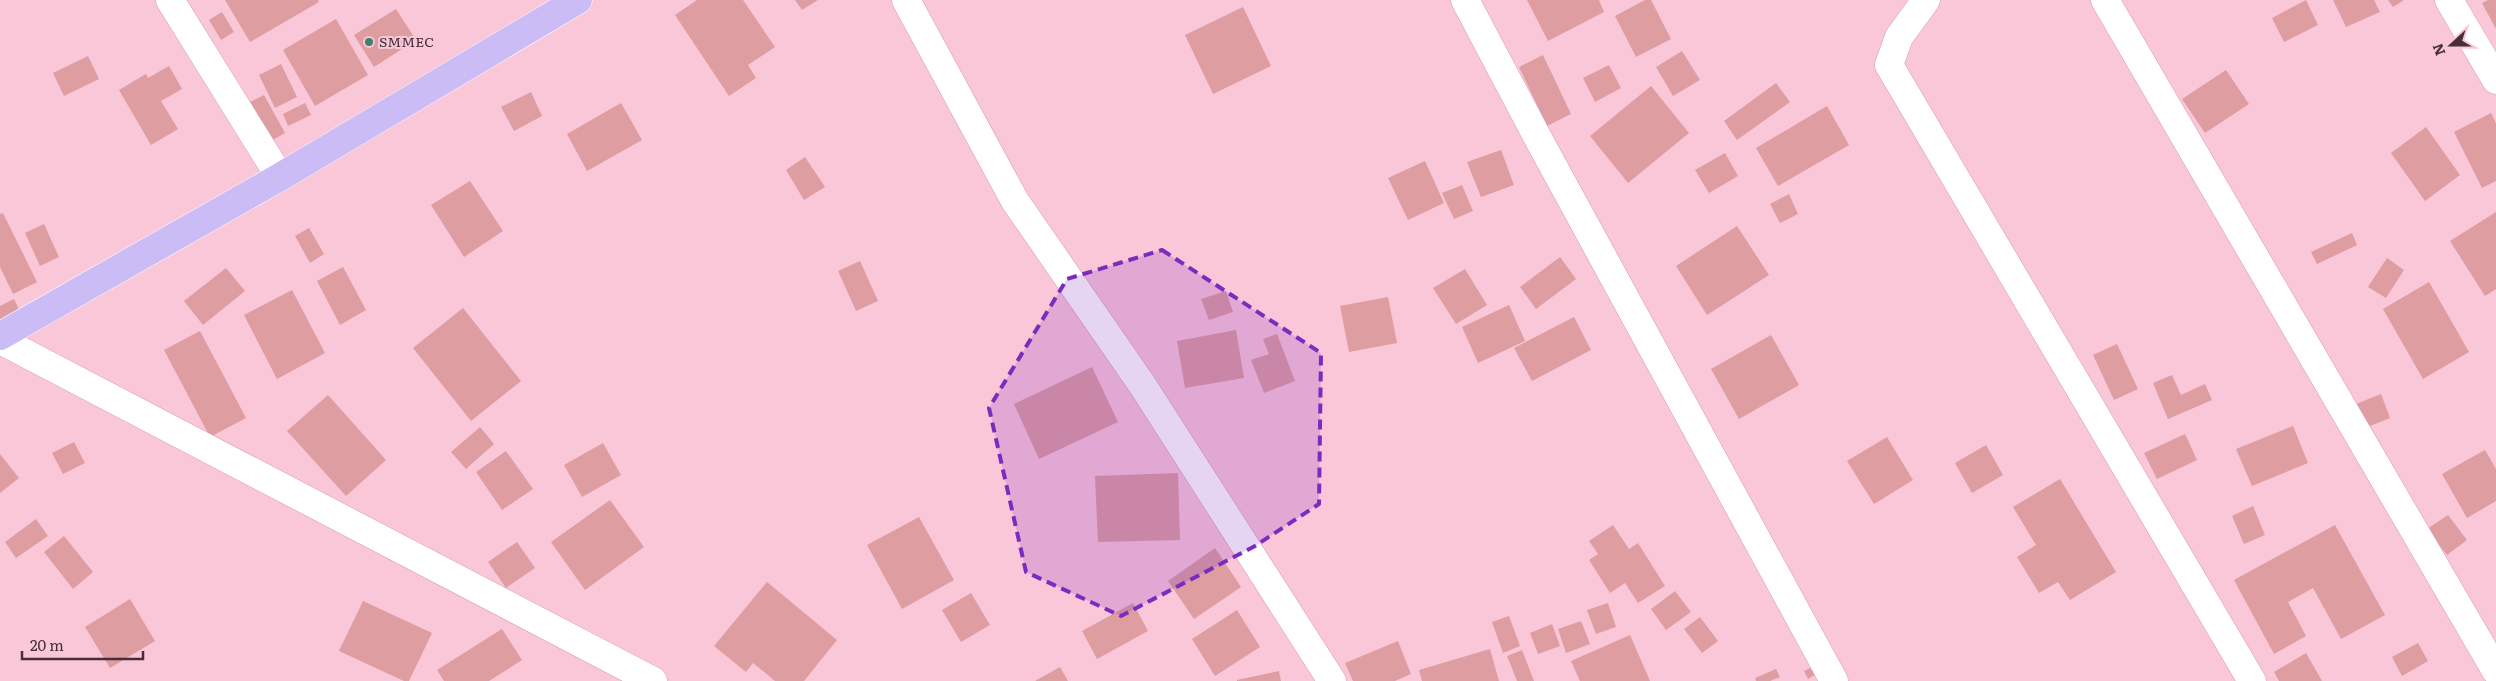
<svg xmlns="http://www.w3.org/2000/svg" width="2496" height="681" font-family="Literata,serif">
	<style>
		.building { fill: #dd9da1 }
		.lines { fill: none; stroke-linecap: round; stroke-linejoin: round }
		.minor-casing { stroke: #d89cb2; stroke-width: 29 }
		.primary-casing { stroke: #fff; stroke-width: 29 }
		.minor { stroke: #fff; stroke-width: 28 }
		.primary { stroke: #cbbcf5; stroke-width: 28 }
		.marked { fill: #7b2cbf; fill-opacity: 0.2; stroke: #7b2cbf; stroke-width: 4; stroke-dasharray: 10 6; stroke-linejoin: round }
		.poi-dot { fill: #3f8070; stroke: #f9c7d8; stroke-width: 2 }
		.labels { text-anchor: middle; stroke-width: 4; stroke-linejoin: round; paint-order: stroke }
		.poi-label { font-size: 14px; fill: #472e38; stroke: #f9c7d8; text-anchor: start }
	</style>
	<rect width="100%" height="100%" fill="#f9c7d8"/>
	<path class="building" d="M 225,0 L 318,0 L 319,2 L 250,42 Z
		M 697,0 L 743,0 L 775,47 L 748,65 L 756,78 L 729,96 L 675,15 Z
		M 795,0 L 818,0 L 802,10 Z
		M 1527,0 L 1599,0 L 1604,12 L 1548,41 Z
		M 1645,0 L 1651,0 L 1671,39 L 1636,57 L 1615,16 Z
		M 2306,0 L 2318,25 L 2284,42 L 2272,18 Z
		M 2333,0 L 2374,0 L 2380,12 L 2346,27 Z
		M 2388,0 L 2404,0 L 2393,7 Z
		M 2488,0 L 2496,0 L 2496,29 L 2482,3 Z
		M 1243,7 L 1271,66 L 1213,94 L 1185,35 Z
		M 396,9 L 416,40 L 374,67 L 354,35 Z
		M 222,12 L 234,32 L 221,40 L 209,20 Z
		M 336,19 L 368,75 L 315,106 L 283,50 Z
		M 1682,51 L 1700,80 L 1673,96 L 1656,67 Z
		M 1543,55 L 1571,114 L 1547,126 L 1519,67 Z
		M 88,56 L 99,79 L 64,96 L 53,73 Z
		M 281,64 L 297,97 L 275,108 L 259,75 Z
		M 1609,65 L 1621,88 L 1595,102 L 1583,78 Z
		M 169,66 L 182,89 L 161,101 L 178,129 L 151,145 L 119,90 L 146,74 L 148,78 Z
		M 2226,70 L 2249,104 L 2205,133 L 2182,99 Z
		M 1776,83 L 1790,102 L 1737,140 L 1724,121 Z
		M 1651,86 L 1689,133 L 1628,183 L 1590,136 Z
		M 531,92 L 542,116 L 514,131 L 501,107 Z
		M 264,95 L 285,133 L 271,141 L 250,102 Z
		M 305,103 L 311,115 L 288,126 L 283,114 Z
		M 621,103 L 642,140 L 587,171 L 567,134 Z
		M 1827,106 L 1849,145 L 1778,186 L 1756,148 Z
		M 2491,113 L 2496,123 L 2496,181 L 2482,188 L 2454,132 Z
		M 2426,127 L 2460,175 L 2425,201 L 2391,153 Z
		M 1501,150 L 1514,185 L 1481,197 L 1467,162 Z
		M 1725,153 L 1738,176 L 1709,193 L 1695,170 Z
		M 805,157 L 825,187 L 804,200 L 786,170 Z
		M 1425,161 L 1444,203 L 1408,220 L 1388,178 Z
		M 470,181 L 503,231 L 464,257 L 431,205 Z
		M 1462,185 L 1473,211 L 1454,219 L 1442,193 Z
		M 1789,194 L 1798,214 L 1780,223 L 1770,204 Z
		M 2496,212 L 2496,289 L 2485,296 L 2450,241 Z
		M 3,213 L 37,282 L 13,294 L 0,267 L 0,214 Z
		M 44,224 L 59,257 L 40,266 L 25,233 Z
		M 1737,226 L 1769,275 L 1707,315 L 1676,266 Z
		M 309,228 L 324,254 L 310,263 L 295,236 Z
		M 2352,233 L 2357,245 L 2317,264 L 2311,252 Z
		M 1560,257 L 1576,279 L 1536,309 L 1520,287 Z
		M 2387,258 L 2404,270 L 2386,298 L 2368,287 Z
		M 860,261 L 878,301 L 856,311 L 838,271 Z
		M 343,267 L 366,310 L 340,325 L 317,281 Z
		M 226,268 L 245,291 L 203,325 L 184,301 Z
		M 1465,269 L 1487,305 L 1456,324 L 1433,288 Z
		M 2429,282 L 2469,352 L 2423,379 L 2383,309 Z
		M 292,290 L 325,353 L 277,379 L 244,315 Z
		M 1226,291 L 1233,312 L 1209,320 L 1201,299 Z
		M 1388,297 L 1397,343 L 1349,352 L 1340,306 Z
		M 14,299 L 22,316 L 0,326 L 0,306 Z
		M 1509,305 L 1525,341 L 1478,363 L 1462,327 Z
		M 463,308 L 521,381 L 471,421 L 413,348 Z
		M 1574,317 L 1591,350 L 1532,381 L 1514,348 Z
		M 1236,330 L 1244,378 L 1185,388 L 1177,341 Z
		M 200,331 L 246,418 L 210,437 L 164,350 Z
		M 1277,334 L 1295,381 L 1264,393 L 1251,360 L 1269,354 L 1263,339 Z
		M 1771,335 L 1799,385 L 1739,419 L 1711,369 Z
		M 2117,344 L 2138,389 L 2114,400 L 2093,355 Z
		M 1092,367 L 1118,422 L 1039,459 L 1014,404 Z
		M 2172,375 L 2181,395 L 2205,384 L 2212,400 L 2168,419 L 2153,383 Z
		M 2381,394 L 2390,418 L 2365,428 L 2356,404 Z
		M 328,395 L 386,460 L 346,496 L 287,431 Z
		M 2293,426 L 2308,463 L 2252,486 L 2236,449 Z
		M 480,427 L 494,444 L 466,469 L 451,452 Z
		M 2185,434 L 2197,460 L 2157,479 L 2144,453 Z
		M 1887,437 L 1913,480 L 1874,504 L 1847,461 Z
		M 74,442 L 85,463 L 63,474 L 52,453 Z
		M 603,443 L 621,475 L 582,497 L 564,465 Z
		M 1986,445 L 2003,475 L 1972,493 L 1955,463 Z
		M 2485,450 L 2496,469 L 2496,501 L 2467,518 L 2442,474 Z
		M 506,451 L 533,489 L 502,510 L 476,472 Z
		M 0,454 L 19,478 L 0,493 Z
		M 1178,473 L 1180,540 L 1098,542 L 1095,476 Z
		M 2060,479 L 2116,572 L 2070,600 L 2058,582 L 2039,593 L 2017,557 L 2036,545 L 2013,507 Z
		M 610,500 L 644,547 L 585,590 L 551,542 Z
		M 2253,506 L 2265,535 L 2244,544 L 2232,516 Z
		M 2448,515 L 2467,540 L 2447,555 L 2427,529 Z
		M 919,517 L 954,580 L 902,609 L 867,545 Z
		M 36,519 L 48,536 L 16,558 L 5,542 Z
		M 1613,525 L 1629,549 L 1638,543 L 1665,586 L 1638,603 L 1625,583 L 1610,593 L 1589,560 L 1598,554 L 1589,541 Z
		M 2335,525 L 2385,615 L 2341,639 L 2313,588 L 2288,602 L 2306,636 L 2274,654 L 2234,580 Z
		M 64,536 L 93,572 L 73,589 L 44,552 Z
		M 517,542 L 535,568 L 506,588 L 488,562 Z
		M 1215,548 L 1241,587 L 1194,619 L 1168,581 Z
		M 767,582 L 837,640 L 804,681 L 775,681 L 753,663 L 746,672 L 714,646 Z
		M 1675,591 L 1691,612 L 1666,630 L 1651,609 Z
		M 971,593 L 990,625 L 961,642 L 942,610 Z
		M 130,599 L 155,641 L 110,668 L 85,627 Z
		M 363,601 L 432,633 L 409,681 L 404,681 L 339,651 Z
		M 1133,603 L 1148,631 L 1097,659 L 1082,631 Z
		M 1608,603 L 1616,627 L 1596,634 L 1587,610 Z
		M 1237,610 L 1260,647 L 1215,676 L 1192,639 Z
		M 1509,616 L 1520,646 L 1503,653 L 1492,622 Z
		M 1700,617 L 1718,641 L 1702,653 L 1684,629 Z
		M 1581,621 L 1590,644 L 1566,653 L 1558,629 Z
		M 1552,624 L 1560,646 L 1538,654 L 1530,633 Z
		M 502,629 L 522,660 L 489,681 L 444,681 L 437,670 Z
		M 1630,635 L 1650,681 L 1580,681 L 1571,661 Z
		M 1398,641 L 1411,674 L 1395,681 L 1353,681 L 1345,663 Z
		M 2418,643 L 2428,661 L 2402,676 L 2392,657 Z
		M 1490,649 L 1499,681 L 1422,681 L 1419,670 Z
		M 1522,650 L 1534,681 L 1517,681 L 1507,656 Z
		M 2306,653 L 2322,681 L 2279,681 L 2274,672 Z
		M 1814,666 L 1818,673 L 1808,679 L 1804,671 Z
		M 1060,667 L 1068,681 L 1035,681 Z
		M 1776,669 L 1780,677 L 1770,681 L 1756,681 L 1755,678 Z
		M 1279,671 L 1281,681 L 1237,681 L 1237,680 Z"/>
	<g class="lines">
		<g class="minor-casing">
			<path id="minor" d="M 170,0 L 280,177
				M 906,0 L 1015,201 L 1143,386 L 1332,681
				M 1465,0 L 1540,142 L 1834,681
				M 1926,0 L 1899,37 L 1889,65 L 2252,681
				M 2105,0 L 2496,671
				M 2449,0 L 2496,80
				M 0,340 L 653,681"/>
		</g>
		<g class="primary-casing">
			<path id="primary" d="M 0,336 L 280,177 L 578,0"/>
		</g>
		<use href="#minor" class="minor"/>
		<use href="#primary" class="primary"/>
	</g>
	<path class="marked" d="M 1162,250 L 1321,353 L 1319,504 L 1255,546 L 1121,616 L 1026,572 L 989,408 L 1067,279 Z"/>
	<circle class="poi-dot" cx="369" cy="42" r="5"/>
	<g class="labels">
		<g class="poi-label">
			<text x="379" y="47">SMMEC</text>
		</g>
	</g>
	<g transform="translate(2451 45) rotate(249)" stroke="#f9c7d8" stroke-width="4" paint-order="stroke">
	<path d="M0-4L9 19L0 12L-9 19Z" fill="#472e38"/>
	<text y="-8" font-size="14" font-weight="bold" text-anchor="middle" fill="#472e38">N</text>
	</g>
	<path d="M22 651v8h121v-8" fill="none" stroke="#472e38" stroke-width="2.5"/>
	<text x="30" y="651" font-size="15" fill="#472e38" stroke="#f9c7d8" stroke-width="4" paint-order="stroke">20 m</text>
</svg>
